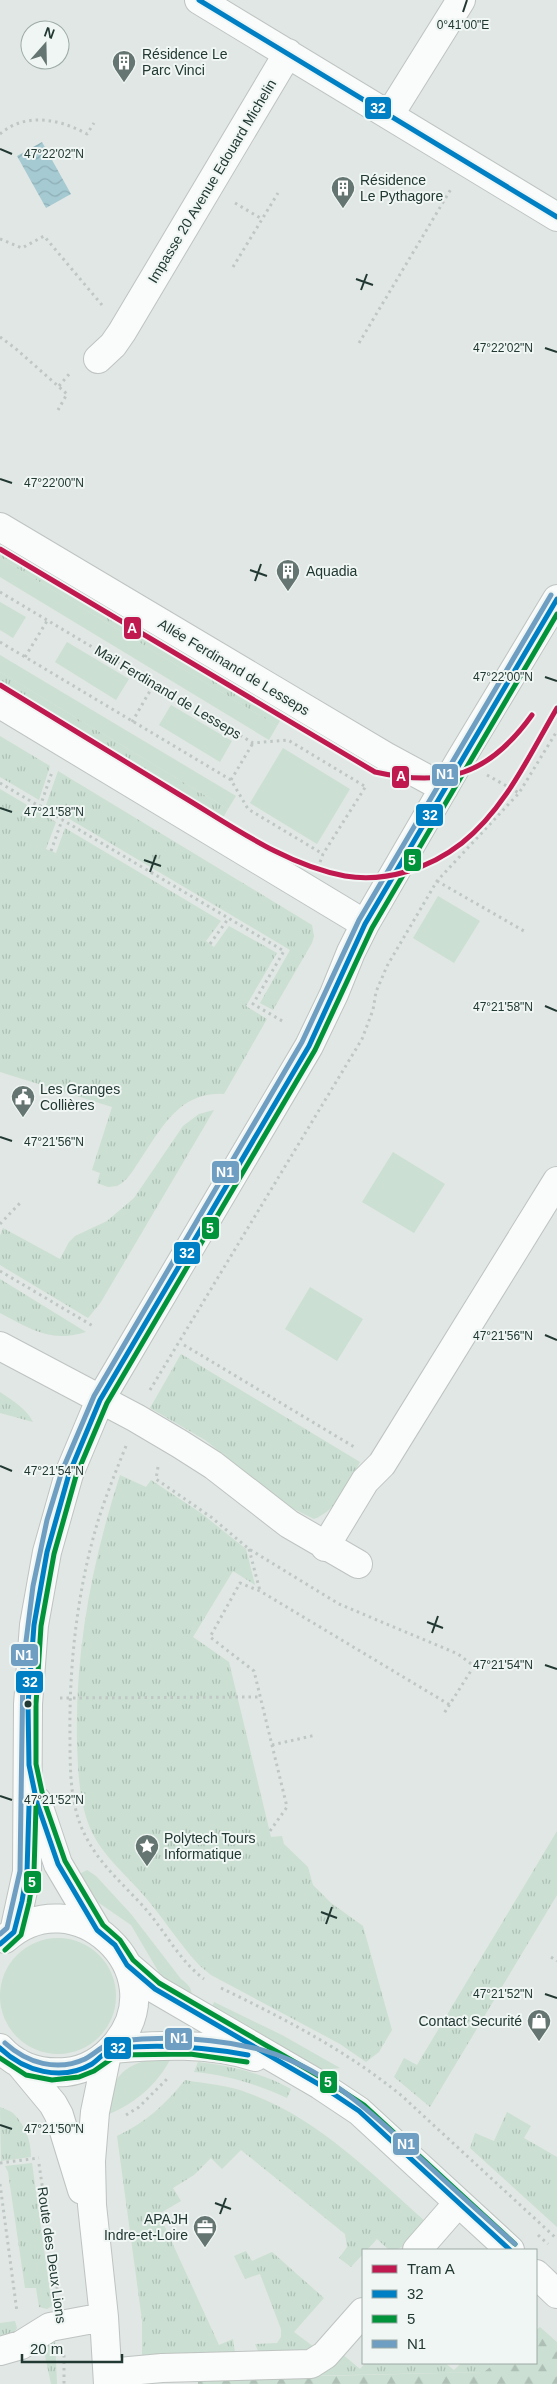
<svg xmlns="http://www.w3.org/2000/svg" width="557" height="2384" font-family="Arial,sans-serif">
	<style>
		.grass { fill: url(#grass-tufts) }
		.forest { fill: url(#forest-firs) }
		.garden { fill: #cbdfd2 }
		.water { fill: url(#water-waves) }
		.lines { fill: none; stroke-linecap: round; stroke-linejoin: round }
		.minor-casing { stroke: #bec4c1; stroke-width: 30 }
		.path { stroke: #bfc7c5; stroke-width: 3; stroke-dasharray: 2.5 4; stroke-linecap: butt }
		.minor { stroke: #fafbfb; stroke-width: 28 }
		.bus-1-casing { stroke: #eff6f3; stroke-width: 9 }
		.bus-2-casing { stroke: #eff6f3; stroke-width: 9 }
		.bus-3-casing { stroke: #eff6f3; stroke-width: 9 }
		.bus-1 { stroke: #0080c4; stroke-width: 5 }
		.bus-2 { stroke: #00933a; stroke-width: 5 }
		.bus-3 { stroke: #6e9ec1; stroke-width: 5 }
		.tram-1-casing { stroke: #eff6f3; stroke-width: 9 }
		.tram-1 { stroke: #bf1950; stroke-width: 5 }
		.ticks { fill: none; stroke: #223833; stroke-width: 2 }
		.bus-dot { fill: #223833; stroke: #eff6f3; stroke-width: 2 }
		.labels { text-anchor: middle; stroke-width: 4; stroke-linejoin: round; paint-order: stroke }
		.poi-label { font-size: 14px; fill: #223833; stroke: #eff6f3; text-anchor: start }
		.street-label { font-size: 14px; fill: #223833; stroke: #eff6f3 }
		.ticks-label { font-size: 12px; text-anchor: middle; fill: #223833; stroke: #eff6f3; stroke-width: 4; stroke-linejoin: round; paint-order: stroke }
		.line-badge { stroke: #eff6f3; stroke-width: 2 }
		.badge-label { font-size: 14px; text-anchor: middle; font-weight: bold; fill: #fff }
	</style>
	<defs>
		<pattern id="grass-tufts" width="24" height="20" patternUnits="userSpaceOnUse" patternTransform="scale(1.25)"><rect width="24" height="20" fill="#cbdfd2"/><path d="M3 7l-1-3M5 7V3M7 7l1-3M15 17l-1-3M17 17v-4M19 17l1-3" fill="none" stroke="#aec0b5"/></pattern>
		<pattern id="forest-firs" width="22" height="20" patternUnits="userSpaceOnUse" patternTransform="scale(1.25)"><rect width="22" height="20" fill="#cbdfd2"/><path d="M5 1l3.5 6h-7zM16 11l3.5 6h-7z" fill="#aec0b5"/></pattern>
		<pattern id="water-waves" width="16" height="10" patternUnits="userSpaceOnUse" patternTransform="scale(1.25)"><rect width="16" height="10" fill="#a5cad2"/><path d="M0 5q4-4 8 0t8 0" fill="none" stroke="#8eaeb5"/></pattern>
	</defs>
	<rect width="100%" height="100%" fill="#e1e7e4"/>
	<path class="grass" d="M 0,541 L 285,712 L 277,726 L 0,558 Z
		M 0,672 L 228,809 L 219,825 L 0,693 Z
		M 0,736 L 50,766 L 39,800 L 0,777 Z
		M 58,771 L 312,925 L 314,936 L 312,943 L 273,1010 L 260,1003 L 290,950 L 46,805 Z
		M 0,789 L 56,822 L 46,849 L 56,853 L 65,828 L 221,921 L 206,941 L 214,947 L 229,926 L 277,953 L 246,1006 L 267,1019 L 224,1094 C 178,1091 160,1131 138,1163 C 132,1172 127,1181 117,1186 L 108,1187 L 97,1183 L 100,1173 L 92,1170 L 112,1107 L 0,1072 Z
		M 214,1110 L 101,1302 L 88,1318 L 0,1265 L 0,1236 L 3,1228 L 60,1259 L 69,1242 L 75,1236 L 107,1221 L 134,1198 L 183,1126 L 199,1114 Z
		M 0,1279 L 86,1332 C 50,1343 31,1329 0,1313 Z
		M 181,1354 L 360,1462 C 348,1484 339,1509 314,1519 L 290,1507 L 205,1440 L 150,1408 Z
		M 0,1392 C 13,1401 26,1408 33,1422 L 0,1413 Z
		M 120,1475 L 146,1487 L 151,1480 L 201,1513 L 246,1549 L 255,1585 L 233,1571 L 193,1637 L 229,1662 L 271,1837 L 282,1836 L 284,1844 L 308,1867 L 313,1885 L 331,1903 L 363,1926 L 392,2030 L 379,2052 L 366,2062 L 340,2044 L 211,1975 L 200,1966 C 180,1945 165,1920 146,1898 C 127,1875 102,1856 90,1828 C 79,1801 78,1771 77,1742 C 75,1650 92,1562 120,1475 Z
		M 557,1831 L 557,1895 L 430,2107 L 394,2077 L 404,2058 L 417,2065 Z
		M 198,2062 C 232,2066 262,2073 291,2089 L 287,2098 C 256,2084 228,2075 194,2072 Z
		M 185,2080 C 206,2084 229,2085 248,2093 C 318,2118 372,2174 426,2222 L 404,2246 L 395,2250 L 389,2250 L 377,2239 L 367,2250 L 363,2250 L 363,2254 L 351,2267 L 339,2258 L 347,2247 L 345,2234 L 241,2150 L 222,2169 L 211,2158 L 194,2175 L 173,2188 L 181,2201 L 159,2214 L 219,2345 L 233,2339 L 235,2352 L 142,2355 L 142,2320 L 117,2136 C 145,2123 166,2104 185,2080 Z
		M 0,2107 C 4,2109 12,2111 14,2114 C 25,2126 31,2140 31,2157 L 1,2161 Z
		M 507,2112 L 531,2126 L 524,2138 L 557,2157 L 557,2227 L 470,2148 L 475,2133 L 494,2141 Z
		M 32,2163 L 52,2306 L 47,2309 L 39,2307 L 36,2288 L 25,2288 L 8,2172 L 5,2166 Z
		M 246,2251 L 252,2261 L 272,2252 L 324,2298 L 294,2332 L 314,2347 L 310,2350 L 259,2353 L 255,2344 L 277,2343 L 281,2337 L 281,2329 L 260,2274 L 245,2279 L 234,2256 Z
		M 15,2321 L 17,2328 L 12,2336 L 0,2340 L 0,2323 Z
		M 55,2338 L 57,2384 L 51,2384 L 45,2356 L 48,2343 Z
		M 341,2353 L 360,2369 L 365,2363 L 445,2363 L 454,2370 L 461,2363 L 495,2363 L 484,2372 L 256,2377 Z"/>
	<path class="forest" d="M 540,2327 L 557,2342 L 557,2384 L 198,2384 L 198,2379 L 484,2372 L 495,2363 L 536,2363 L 536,2330 Z"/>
	<path class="garden" d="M 0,558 L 277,726 L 269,740 L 0,577 Z
		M 0,602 L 26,617 L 13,638 L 0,630 Z
		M 67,642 L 129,679 L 116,700 L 55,662 Z
		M 0,655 L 236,796 L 228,809 L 0,672 Z
		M 171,705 L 232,741 L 220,762 L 159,725 Z
		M 283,748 L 350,789 L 317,844 L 250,803 Z
		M 438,896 L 480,921 L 454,963 L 413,938 Z
		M 393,1152 L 445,1184 L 414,1233 L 362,1202 Z
		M 310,1287 L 363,1319 L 337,1361 L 285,1329 Z
		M 87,1870 L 96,1876 L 131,1914 L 181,1979 C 190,1986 194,1990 190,2001 L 171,1987 L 161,1976 L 131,1925 L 99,1903 L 76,1876 Z
		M0 1996a58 58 0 1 1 116 0a58 58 0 1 1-116 0Z
		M 214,2002 L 282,2035 L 340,2068 L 324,2070 L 211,2011 Z
		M 158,2058 L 171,2058 C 158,2084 132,2107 103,2116 C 113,2080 118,2065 158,2058 Z"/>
	<path class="water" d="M 42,142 L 71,194 L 46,208 L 17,156 Z"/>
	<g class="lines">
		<g class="minor-casing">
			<path id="minor" d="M 199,0 L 557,217
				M 390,114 L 461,0
				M 98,359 L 113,345 L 122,332 L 288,53
				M 0,527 L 385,756 L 444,788
				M 0,704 L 365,924
				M 0,1346 L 136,1418 L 180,1444 L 213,1465 L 289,1524 L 358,1564
				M 325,1547 L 365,1481 L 382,1464 L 557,1181
				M 37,1801 L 58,1864 L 97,1930
				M 14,1932 L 27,1872 L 28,1704 L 34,1625 L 47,1552 L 69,1474 L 100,1400 L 309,1046 L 334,994 L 351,952 L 365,924 L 460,760 L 557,599
				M 127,1965 L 155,1989 L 320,2085 L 359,2111 L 510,2250
				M 0,2048 C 17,2067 41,2074 66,2072 C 86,2070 104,2059 117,2043 C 175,1971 74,1876 5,1939
				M 112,2049 C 159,2045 209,2042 255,2057
				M 107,2054 L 95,2112 L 91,2161 L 92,2205 L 104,2317 L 108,2384
				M 19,2063 L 53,2104 L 59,2115 L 82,2190
				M 417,2250 L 458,2203
				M 536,2274 L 557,2294
				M 0,2351 L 21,2345 L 50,2327 L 104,2317
				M 108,2373 L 162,2368 L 311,2364 L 325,2355 L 363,2312"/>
		</g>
		<path class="path" d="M 0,134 C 25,112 60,119 87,134 L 94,123
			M 235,203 L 262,219
			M 0,239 L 22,248 L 44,236 L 102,305
			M 233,267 L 278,193
			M 0,337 L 15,348 L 67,394 L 58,410
			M 359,343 L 451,189
			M 59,386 L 70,373
			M 0,592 L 253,743 L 288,740 L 366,787
			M 0,642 L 231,780 L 248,809 L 323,854
			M 25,657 L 47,621
			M 132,722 L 154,684
			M 487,775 L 519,793
			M 231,780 L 253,743
			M 0,783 L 284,951 L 253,1004 L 284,1022
			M 40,807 L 52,772
			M 51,851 L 62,820
			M 320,862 L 323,854 L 366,786
			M 437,881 L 524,931
			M 210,944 L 228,919
			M 0,1224 L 20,1203
			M 0,1271 L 93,1326
			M 184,1345 L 356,1448
			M 150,1390 L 362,1039 L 373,1010 L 376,992 L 387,966 L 437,881 L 519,793 L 557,731
			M 126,1446 C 114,1476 102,1505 94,1535 C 76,1600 69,1671 70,1738 C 70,1771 70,1807 86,1837 C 101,1867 128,1888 149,1913 C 167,1935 181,1962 204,1979
			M 158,1467 L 156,1479 L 211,1517 L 249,1549 L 339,1604 L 458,1654 L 474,1666 L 443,1715
			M 249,1549 L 260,1591
			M 60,1698 L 260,1697
			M 272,1745 L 316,1735
			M 270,1831 L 287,1807 L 254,1671 L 210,1637 L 240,1583 L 260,1591 L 450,1705
			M 551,1957 L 557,1961
			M 221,1988 C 285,2019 347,2051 402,2096 L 557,2239
			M 126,2115 L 139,2107 L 168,2078
			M 0,2163 L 39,2158
			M 39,2164 L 58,2294
			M 0,2184 L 17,2312
			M 538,2235 L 548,2244
			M 64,2355 L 64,2384"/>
		<use href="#minor" class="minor"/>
		<g class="bus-1-casing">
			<path id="bus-1" d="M 199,0 L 557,217
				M 0,1944 L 14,1932 L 22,1901 L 27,1872 L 29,1806
				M 0,2048 C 24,2071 61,2082 92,2064 C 100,2058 107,2049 118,2048 C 161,2044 205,2047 248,2055
				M 510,2250 L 359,2111 L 320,2085 L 155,1989 L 127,1965 L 115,1945 L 97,1930 L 58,1864 L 37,1803 L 29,1765 L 28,1704 L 34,1625 L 47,1552 L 69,1474 L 100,1400 L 309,1046 L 365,924 L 557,599"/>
		</g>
		<g class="bus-2-casing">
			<path id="bus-2" d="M 5,1950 L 21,1935 L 29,1903 L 34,1872 L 36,1806
				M 0,2058 L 26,2075 L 52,2080 L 79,2077 L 94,2071 L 117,2055 L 190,2054 L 247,2062
				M 515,2244 L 364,2105 L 324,2079 L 159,1983 L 133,1960 L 120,1940 L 103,1925 L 65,1861 L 44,1801 L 36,1764 L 36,1704 L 41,1626 L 54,1554 L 76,1476 L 107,1403 L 315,1050 L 372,928 L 557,614"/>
		</g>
		<g class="bus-3-casing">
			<path id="bus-3" d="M 0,1934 L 7,1928 L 20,1871 L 23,1665 L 33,1586 L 47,1520 L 62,1471 L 94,1396 L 302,1042 L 359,920 L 551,595
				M 5,2043 C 27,2063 57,2072 85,2059 C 97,2053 105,2042 118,2041 C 163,2036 210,2038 254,2048 C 324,2064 380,2120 431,2168 C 459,2194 487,2219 515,2244"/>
		</g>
		<use href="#bus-1" class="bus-1"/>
		<use href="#bus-2" class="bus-2"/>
		<use href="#bus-3" class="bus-3"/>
		<g class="tram-1-casing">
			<path id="tram-1" d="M 0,549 L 375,772 C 446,788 489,775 532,715
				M 0,685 C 60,722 120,758 180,795 C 232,826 285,865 345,876 C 386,883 430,868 462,843 C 505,809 530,754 557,708"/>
		</g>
		<use href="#tram-1" class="tram-1"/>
	</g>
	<path class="ticks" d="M 463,12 L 467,0M 0,149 L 12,154M 356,279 L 373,285M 361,290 L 367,274M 545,348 L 557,352M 0,479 L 12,483M 250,570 L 267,576M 255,581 L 261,564M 545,677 L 557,681M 0,808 L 12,812M 144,860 L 161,866M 150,872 L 156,855M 545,1006 L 557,1011M 0,1137 L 12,1141M 545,1335 L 557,1340M 0,1466 L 12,1471M 427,1622 L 443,1628M 432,1633 L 438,1616M 545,1665 L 557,1669M 0,1796 L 12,1800M 321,1912 L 337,1918M 326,1924 L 332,1907M 545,1994 L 557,1998M 0,2125 L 12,2129M 215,2203 L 231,2209M 220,2214 L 226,2198"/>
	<defs>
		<g id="building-pin" transform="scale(1.25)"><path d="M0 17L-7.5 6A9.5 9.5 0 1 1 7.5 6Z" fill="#657571" stroke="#eff6f3"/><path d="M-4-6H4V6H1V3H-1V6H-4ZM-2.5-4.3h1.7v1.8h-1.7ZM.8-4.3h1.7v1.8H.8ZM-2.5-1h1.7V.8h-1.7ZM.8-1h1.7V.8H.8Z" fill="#fff"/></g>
		<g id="civic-pin" transform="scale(1.25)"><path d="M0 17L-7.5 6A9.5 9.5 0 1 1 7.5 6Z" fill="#657571" stroke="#eff6f3"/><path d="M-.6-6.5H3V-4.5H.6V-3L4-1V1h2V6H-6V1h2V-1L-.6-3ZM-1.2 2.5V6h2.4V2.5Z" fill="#fff"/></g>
		<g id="sight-pin" transform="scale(1.25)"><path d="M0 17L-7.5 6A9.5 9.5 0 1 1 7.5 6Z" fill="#657571" stroke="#eff6f3"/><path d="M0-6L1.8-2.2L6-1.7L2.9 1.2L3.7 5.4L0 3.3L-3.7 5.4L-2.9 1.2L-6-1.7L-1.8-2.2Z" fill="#fff"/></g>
		<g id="shop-pin" transform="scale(1.25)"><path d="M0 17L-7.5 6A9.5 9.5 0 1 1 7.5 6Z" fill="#657571" stroke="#eff6f3"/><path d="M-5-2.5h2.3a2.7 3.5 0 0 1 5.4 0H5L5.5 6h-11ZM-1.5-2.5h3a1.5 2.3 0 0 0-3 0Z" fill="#fff"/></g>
		<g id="office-pin" transform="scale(1.25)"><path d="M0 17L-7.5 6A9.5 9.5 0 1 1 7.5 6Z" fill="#657571" stroke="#eff6f3"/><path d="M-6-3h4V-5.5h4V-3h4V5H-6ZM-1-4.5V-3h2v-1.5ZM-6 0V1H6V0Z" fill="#fff"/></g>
	</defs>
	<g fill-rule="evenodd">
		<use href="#building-pin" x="124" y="62"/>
		<use href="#building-pin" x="343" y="188"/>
		<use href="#building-pin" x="288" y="571"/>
		<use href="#civic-pin" x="23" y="1097"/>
		<use href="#sight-pin" x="147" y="1846"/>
		<use href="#shop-pin" x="539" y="2021"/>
		<use href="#office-pin" x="205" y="2227"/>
	</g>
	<circle class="bus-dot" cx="28" cy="1704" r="4.5"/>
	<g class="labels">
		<g class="poi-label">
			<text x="142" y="59">Résidence Le<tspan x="142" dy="16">Parc Vinci</tspan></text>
			<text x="360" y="185">Résidence<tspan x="360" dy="16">Le Pythagore</tspan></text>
			<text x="306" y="576">Aquadia</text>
			<text x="40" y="1094">Les Granges<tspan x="40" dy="16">Collières</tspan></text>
			<text x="164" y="1843">Polytech Tours<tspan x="164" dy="16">Informatique</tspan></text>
			<text x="522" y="2026" text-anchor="end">Contact Securité</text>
			<text x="188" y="2224" text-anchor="end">APAJH<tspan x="188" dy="16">Indre-et-Loire</tspan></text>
		</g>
		<g class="street-label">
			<text transform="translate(212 181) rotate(-59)" y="5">Impasse 20 Avenue Edouard Michelin</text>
			<text transform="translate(234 667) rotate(31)" y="5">Allée Ferdinand de Lesseps</text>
			<text transform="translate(168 692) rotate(31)" y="5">Mail Ferdinand de Lesseps</text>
			<text transform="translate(52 2255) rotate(82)" y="5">Route des Deux Lions</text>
		</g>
	</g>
	<g class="ticks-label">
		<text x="463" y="29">0°41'00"E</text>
		<text x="54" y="158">47°22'02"N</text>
		<text x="503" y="352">47°22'02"N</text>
		<text x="54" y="487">47°22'00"N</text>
		<text x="503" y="681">47°22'00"N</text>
		<text x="54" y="816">47°21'58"N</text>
		<text x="503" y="1011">47°21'58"N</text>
		<text x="54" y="1146">47°21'56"N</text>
		<text x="503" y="1340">47°21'56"N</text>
		<text x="54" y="1475">47°21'54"N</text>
		<text x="503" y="1669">47°21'54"N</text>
		<text x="54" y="1804">47°21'52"N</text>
		<text x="503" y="1998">47°21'52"N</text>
		<text x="54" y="2133">47°21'50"N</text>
	</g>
	<g class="line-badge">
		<rect x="364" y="96" width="28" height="24" rx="5" fill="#0080c4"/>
		<rect x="123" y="616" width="19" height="24" rx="5" fill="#bf1950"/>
		<rect x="431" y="763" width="28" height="24" rx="5" fill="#6e9ec1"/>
		<rect x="391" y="765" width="19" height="24" rx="5" fill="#bf1950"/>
		<rect x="415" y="803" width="29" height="24" rx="5" fill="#0080c4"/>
		<rect x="403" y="848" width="19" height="24" rx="5" fill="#00933a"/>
		<rect x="211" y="1160" width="29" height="24" rx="5" fill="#6e9ec1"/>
		<rect x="201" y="1216" width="19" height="24" rx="5" fill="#00933a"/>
		<rect x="173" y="1241" width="28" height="24" rx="5" fill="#0080c4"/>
		<rect x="10" y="1643" width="29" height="24" rx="5" fill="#6e9ec1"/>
		<rect x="15" y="1670" width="29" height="24" rx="5" fill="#0080c4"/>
		<rect x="23" y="1870" width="19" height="24" rx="5" fill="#00933a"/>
		<rect x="164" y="2027" width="29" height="24" rx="5" fill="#6e9ec1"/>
		<rect x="103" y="2036" width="29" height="24" rx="5" fill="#0080c4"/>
		<rect x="319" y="2070" width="19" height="24" rx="5" fill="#00933a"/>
		<rect x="392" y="2132" width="28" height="24" rx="5" fill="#6e9ec1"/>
	</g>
	<g class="badge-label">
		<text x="378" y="113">32</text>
		<text x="132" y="633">A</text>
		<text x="445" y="779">N1</text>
		<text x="401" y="781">A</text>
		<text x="430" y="820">32</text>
		<text x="412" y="865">5</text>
		<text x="225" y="1177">N1</text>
		<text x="210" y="1233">5</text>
		<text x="187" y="1258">32</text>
		<text x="24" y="1660">N1</text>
		<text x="30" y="1687">32</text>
		<text x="32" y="1887">5</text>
		<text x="179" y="2043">N1</text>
		<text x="118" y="2053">32</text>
		<text x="328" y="2087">5</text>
		<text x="406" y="2149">N1</text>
	</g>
	<rect x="362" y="2249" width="175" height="115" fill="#eff6f3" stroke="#9daaa6"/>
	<rect x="372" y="2265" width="25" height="8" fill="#bf1950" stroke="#9daaa6"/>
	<text x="407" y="2274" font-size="15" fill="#223833">Tram A</text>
	<rect x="372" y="2290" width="25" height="8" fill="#0080c4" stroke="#9daaa6"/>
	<text x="407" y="2299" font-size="15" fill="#223833">32</text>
	<rect x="372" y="2315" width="25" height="8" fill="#00933a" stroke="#9daaa6"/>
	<text x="407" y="2324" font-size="15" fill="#223833">5</text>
	<rect x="372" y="2340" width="25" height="8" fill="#6e9ec1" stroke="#9daaa6"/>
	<text x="407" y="2349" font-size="15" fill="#223833">N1</text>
	<g transform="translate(45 45) rotate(20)"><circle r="24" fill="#eff6f3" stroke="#9daaa6"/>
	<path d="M0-4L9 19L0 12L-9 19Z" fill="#657571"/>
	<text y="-8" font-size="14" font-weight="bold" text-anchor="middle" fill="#223833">N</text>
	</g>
	<path d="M22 2354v8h100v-8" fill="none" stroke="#223833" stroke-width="2.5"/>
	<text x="30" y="2354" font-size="15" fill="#223833" stroke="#eff6f3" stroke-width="4" paint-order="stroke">20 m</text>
</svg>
